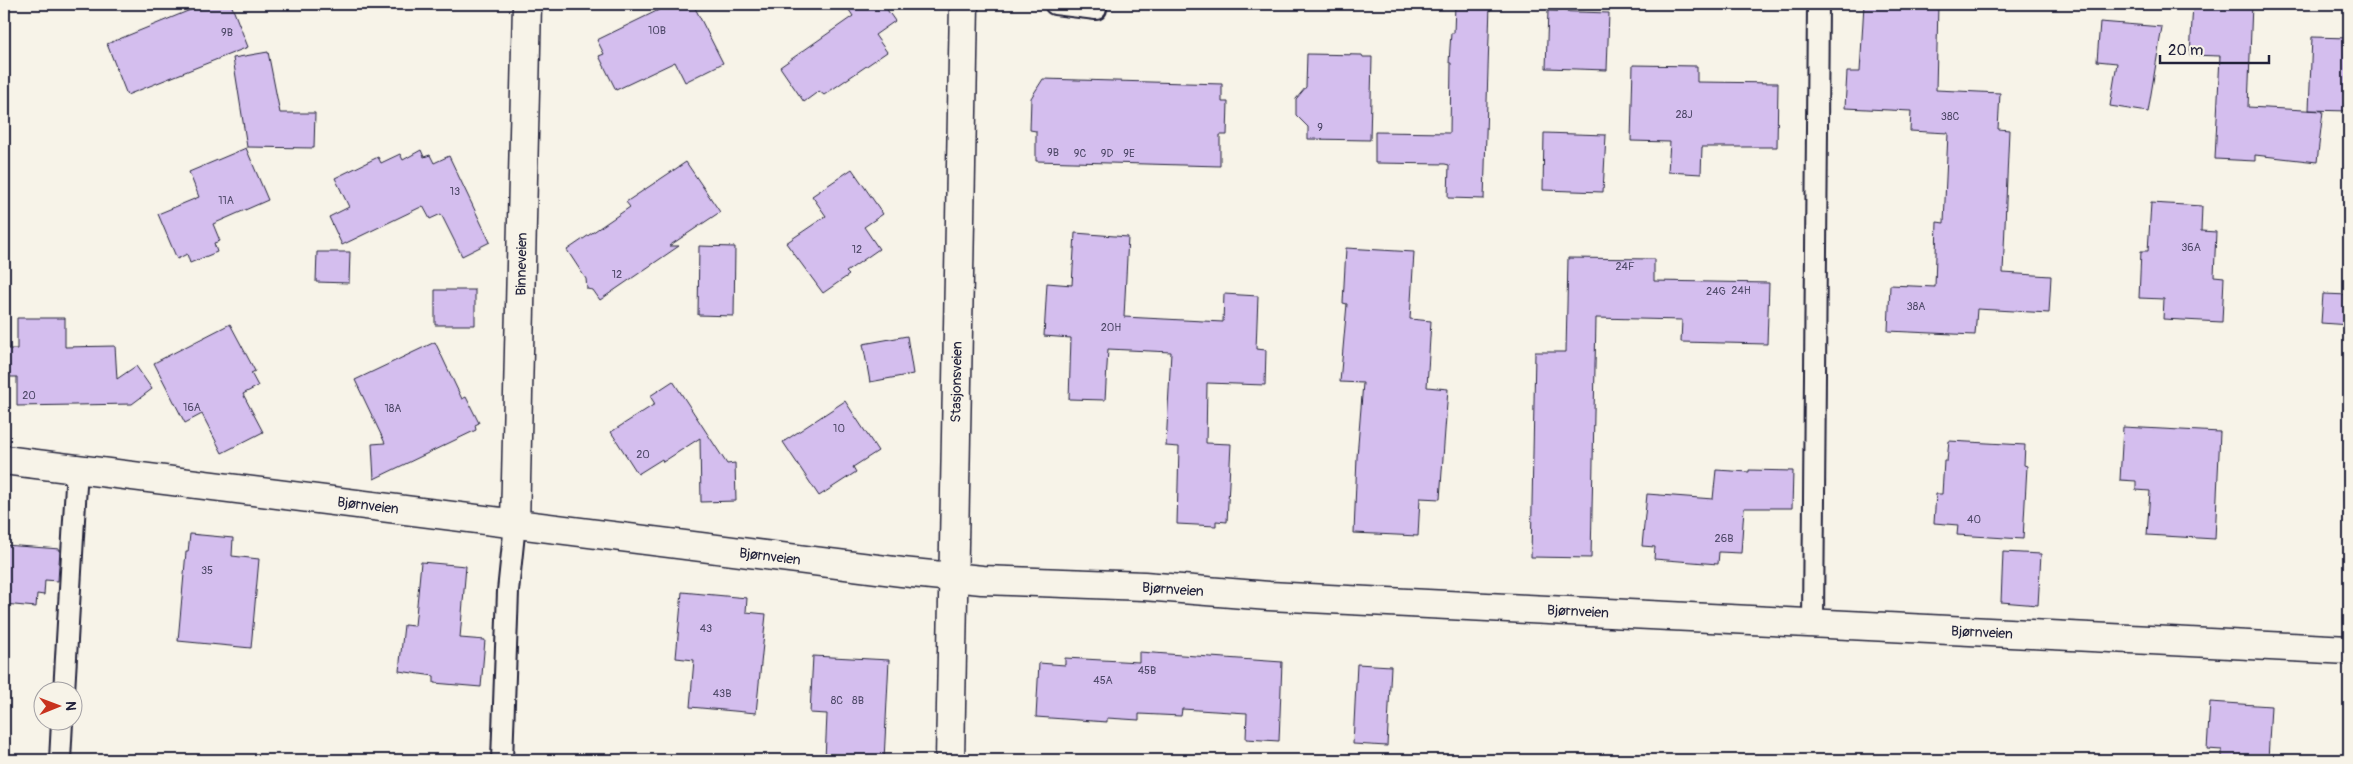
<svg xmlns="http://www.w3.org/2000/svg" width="2353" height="764" font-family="Pangolin,sans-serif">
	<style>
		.building { fill: #d4beee; stroke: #22223b }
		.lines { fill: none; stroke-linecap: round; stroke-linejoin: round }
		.service-casing { stroke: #22223b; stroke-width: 24 }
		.minor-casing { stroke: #22223b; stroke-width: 31 }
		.tertiary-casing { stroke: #22223b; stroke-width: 31 }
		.service { stroke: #f7f3e8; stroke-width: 20 }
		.minor { stroke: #f7f3e8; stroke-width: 28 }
		.tertiary { stroke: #f7f3e8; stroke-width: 28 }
		.labels { text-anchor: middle; stroke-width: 4; stroke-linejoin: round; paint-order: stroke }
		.number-label { font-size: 11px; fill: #4e4968 }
		.street-label { font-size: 14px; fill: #22223b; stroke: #f7f3e8 }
	</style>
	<rect width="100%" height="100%" fill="#f7f3e8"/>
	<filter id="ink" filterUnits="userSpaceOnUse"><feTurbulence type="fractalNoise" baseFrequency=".02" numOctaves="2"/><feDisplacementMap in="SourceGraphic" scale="10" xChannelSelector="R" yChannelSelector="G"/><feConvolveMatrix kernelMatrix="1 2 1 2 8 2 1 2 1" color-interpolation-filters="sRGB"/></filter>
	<g filter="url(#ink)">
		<path class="building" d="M 205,4 L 231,4 L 248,47 L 127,95 L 107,44 Z
			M 671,4 L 693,4 L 723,63 L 685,82 L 675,62 L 616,90 L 599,56 L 604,54 L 597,40 Z
			M 845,4 L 883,4 L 895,21 L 875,35 L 887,52 L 824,95 L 819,91 L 804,102 L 780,67 L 853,16 Z
			M 1455,4 L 1490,4 L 1484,199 L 1448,198 L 1449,165 L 1445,164 L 1375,163 L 1375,132 L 1450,133 L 1451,63 L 1449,63 L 1450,47 L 1451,33 L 1454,33 Z
			M 1864,4 L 1938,4 L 1936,90 L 2000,93 L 1998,129 L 2009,130 L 2003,273 L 2051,276 L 2049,313 L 1977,309 L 1975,335 L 1888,331 L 1890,285 L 1935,287 L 1937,222 L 1944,223 L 1948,133 L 1910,131 L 1911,111 L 1845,108 L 1847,72 L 1860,72 Z
			M 2193,4 L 2252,4 L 2248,107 L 2323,111 L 2317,162 L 2255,155 L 2255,161 L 2215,159 L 2220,56 L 2190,55 Z
			M 1548,11 L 1609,13 L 1607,70 L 1546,68 Z
			M 2100,22 L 2162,27 L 2148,112 L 2110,106 L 2117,63 L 2097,61 Z
			M 2312,37 L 2349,38 L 2349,111 L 2309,110 Z
			M 268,52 L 280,113 L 315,113 L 314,148 L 247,147 L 233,58 Z
			M 1307,54 L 1362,55 L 1363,57 L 1372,57 L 1370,140 L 1308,139 L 1308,127 L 1296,115 L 1296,99 L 1306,87 Z
			M 1633,65 L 1697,66 L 1697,82 L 1778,83 L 1777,147 L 1702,147 L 1701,174 L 1668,172 L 1670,142 L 1631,141 Z
			M 1043,79 L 1222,84 L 1222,102 L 1228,102 L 1227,135 L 1220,135 L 1220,166 L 1036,161 L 1036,131 L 1030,130 L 1031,98 Z
			M 1544,133 L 1606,135 L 1603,192 L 1543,190 Z
			M 246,148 L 268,200 L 213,224 L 220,241 L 214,243 L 217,252 L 190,263 L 187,254 L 177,259 L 158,214 L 199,197 L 189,172 Z
			M 421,150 L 424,157 L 430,155 L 434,163 L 449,156 L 490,242 L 462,256 L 441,214 L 430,219 L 423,206 L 342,245 L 329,217 L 349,207 L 335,178 L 378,157 L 381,163 L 400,154 L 403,160 Z
			M 686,162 L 720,212 L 669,246 L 679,246 L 600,300 L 593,290 L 587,289 L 586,279 L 567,250 L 630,207 L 626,202 Z
			M 852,169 L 883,214 L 864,227 L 879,249 L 846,272 L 849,275 L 823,293 L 786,243 L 826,216 L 812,196 Z
			M 2151,203 L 2202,206 L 2201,231 L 2216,232 L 2214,276 L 2224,277 L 2222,322 L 2163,319 L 2164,299 L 2139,298 L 2141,251 L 2148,251 Z
			M 1075,233 L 1128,237 L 1124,317 L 1223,322 L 1224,294 L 1258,296 L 1256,349 L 1266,350 L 1265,385 L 1207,383 L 1206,443 L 1231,444 L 1227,522 L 1216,521 L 1216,526 L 1177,524 L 1179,447 L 1166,446 L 1171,352 L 1108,349 L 1105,400 L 1069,399 L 1071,338 L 1044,336 L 1047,283 L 1072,285 Z
			M 699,246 L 735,247 L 734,316 L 698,315 Z
			M 1346,248 L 1414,252 L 1410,319 L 1431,321 L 1427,387 L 1448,389 L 1440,499 L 1420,498 L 1418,536 L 1354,533 L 1357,457 L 1363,383 L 1340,382 L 1347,304 L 1343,303 Z
			M 317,252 L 350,252 L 349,283 L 316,282 Z
			M 1568,258 L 1654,259 L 1654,281 L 1769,283 L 1767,344 L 1681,342 L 1682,320 L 1596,318 L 1591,558 L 1531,557 L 1535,352 L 1566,352 Z
			M 435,290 L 475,290 L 475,325 L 435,325 Z
			M 2323,294 L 2349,295 L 2349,325 L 2321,323 Z
			M 17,318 L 65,318 L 65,347 L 115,346 L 117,379 L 136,366 L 152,389 L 132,404 L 17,406 L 17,377 L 4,377 L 4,349 L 17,349 Z
			M 230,324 L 255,371 L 251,373 L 258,386 L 243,394 L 263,432 L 222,453 L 202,414 L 185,423 L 154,363 Z
			M 907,336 L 913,374 L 870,382 L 863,344 Z
			M 435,342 L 462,399 L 466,397 L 479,423 L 475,425 L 476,430 L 374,479 L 372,444 L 385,443 L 355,380 Z
			M 673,381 L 727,464 L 735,463 L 736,501 L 701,502 L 700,438 L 663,462 L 662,459 L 638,474 L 611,432 L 655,404 L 650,396 Z
			M 845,401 L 878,451 L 853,467 L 856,472 L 819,496 L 783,442 Z
			M 2123,427 L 2220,432 L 2215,539 L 2147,535 L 2150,491 L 2136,490 L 2136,481 L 2120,480 Z
			M 1949,441 L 2025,445 L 2024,465 L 2027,466 L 2023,539 L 1957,535 L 1958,525 L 1934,523 L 1936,494 L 1942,494 L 1944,461 L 1947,461 Z
			M 1716,470 L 1749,472 L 1749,470 L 1793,471 L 1792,508 L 1744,508 L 1741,553 L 1719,552 L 1718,564 L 1654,559 L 1655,547 L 1642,546 L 1647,494 L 1713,499 Z
			M 190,534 L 233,538 L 232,556 L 259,559 L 251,648 L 178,641 L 186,552 L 188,552 Z
			M 4,545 L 60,549 L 58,581 L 45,580 L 44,595 L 37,594 L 36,607 L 4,604 Z
			M 2003,552 L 2041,554 L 2038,605 L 2001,602 Z
			M 421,562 L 466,566 L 460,638 L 485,640 L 481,687 L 434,683 L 434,676 L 399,671 L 404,625 L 415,626 Z
			M 682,592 L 747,598 L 746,612 L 766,614 L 756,713 L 690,707 L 694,660 L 676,658 Z
			M 1139,652 L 1282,662 L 1279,741 L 1246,739 L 1247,713 L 1182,709 L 1181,716 L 1139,714 L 1139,720 L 1107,718 L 1107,722 L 1036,717 L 1039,663 L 1065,665 L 1065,658 L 1139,662 Z
			M 813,656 L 889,660 L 884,760 L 825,760 L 827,714 L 810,713 Z
			M 1357,664 L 1391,666 L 1387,746 L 1353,744 Z
			M 2210,702 L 2271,706 L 2268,760 L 2222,760 L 2222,750 L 2207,749 Z"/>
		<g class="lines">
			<g class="service-casing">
				<path id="service" d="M 1055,4 L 1096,9
					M 1813,622 L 1818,4
					M 64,692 L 77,468
					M 60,760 L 62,722
					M 502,760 L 508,591 L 515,524"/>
			</g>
			<g class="minor-casing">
				<path id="minor" d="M 4,460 L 902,572 L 982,580 L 1144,586 L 1269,596 L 2349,650
					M 515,524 L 527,4"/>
			</g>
			<g class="tertiary-casing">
				<path id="tertiary" d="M 950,760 L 964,4"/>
			</g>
			<use href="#service" class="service"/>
			<use href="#minor" class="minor"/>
			<use href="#tertiary" class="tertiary"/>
		</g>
	</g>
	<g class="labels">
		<g class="number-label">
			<text x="657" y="34">10B</text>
			<text x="227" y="36">9B</text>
			<text x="1684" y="118">28J</text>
			<text x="1950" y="120">38C</text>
			<text x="1320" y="131">9</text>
			<text x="1053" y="156">9B</text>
			<text x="1080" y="157">9C</text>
			<text x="1107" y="157">9D</text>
			<text x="1129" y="157">9E</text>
			<text x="455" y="195">13</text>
			<text x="226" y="204">11A</text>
			<text x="2191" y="251">36A</text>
			<text x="857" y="253">12</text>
			<text x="1625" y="270">24F</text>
			<text x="617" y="278">12</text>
			<text x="1741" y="294">24H</text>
			<text x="1716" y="295">24G</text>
			<text x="1916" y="310">38A</text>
			<text x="1111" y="331">20H</text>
			<text x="29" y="399">20</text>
			<text x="192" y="411">16A</text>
			<text x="393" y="412">18A</text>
			<text x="839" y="432">10</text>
			<text x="643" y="458">20</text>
			<text x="1974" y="523">40</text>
			<text x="1724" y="542">26B</text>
			<text x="207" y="574">35</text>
			<text x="706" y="632">43</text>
			<text x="1147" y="674">45B</text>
			<text x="1103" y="684">45A</text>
			<text x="722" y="697">43B</text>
			<text x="837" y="704">8C</text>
			<text x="858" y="704">8B</text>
		</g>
		<g class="street-label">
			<text transform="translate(521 264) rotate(-89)" y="5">Binneveien</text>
			<text transform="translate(956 382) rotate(-89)" y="5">Stasjonsveien</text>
			<text transform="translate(368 505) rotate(7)" y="5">Bjørnveien</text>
			<text transform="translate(770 556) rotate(7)" y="5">Bjørnveien</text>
			<text transform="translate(1173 589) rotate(4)" y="5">Bjørnveien</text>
			<text transform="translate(1578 611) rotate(3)" y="5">Bjørnveien</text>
			<text transform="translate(1982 632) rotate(3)" y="5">Bjørnveien</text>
		</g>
	</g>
	<rect width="2353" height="764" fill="none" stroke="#f7f3e8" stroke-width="20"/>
	<rect x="10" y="10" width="2333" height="744" fill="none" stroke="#22223b" stroke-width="2" filter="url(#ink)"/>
	<g transform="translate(58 706) rotate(89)"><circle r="24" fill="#f7f3e8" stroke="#a29fa3"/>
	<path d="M0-4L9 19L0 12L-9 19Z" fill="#c8321e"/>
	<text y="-8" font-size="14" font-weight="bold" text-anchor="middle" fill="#22223b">N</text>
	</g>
	<path d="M2160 55v8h109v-8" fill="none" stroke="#22223b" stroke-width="2.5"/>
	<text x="2168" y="55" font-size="15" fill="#22223b" stroke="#f7f3e8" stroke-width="4" paint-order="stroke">20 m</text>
</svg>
